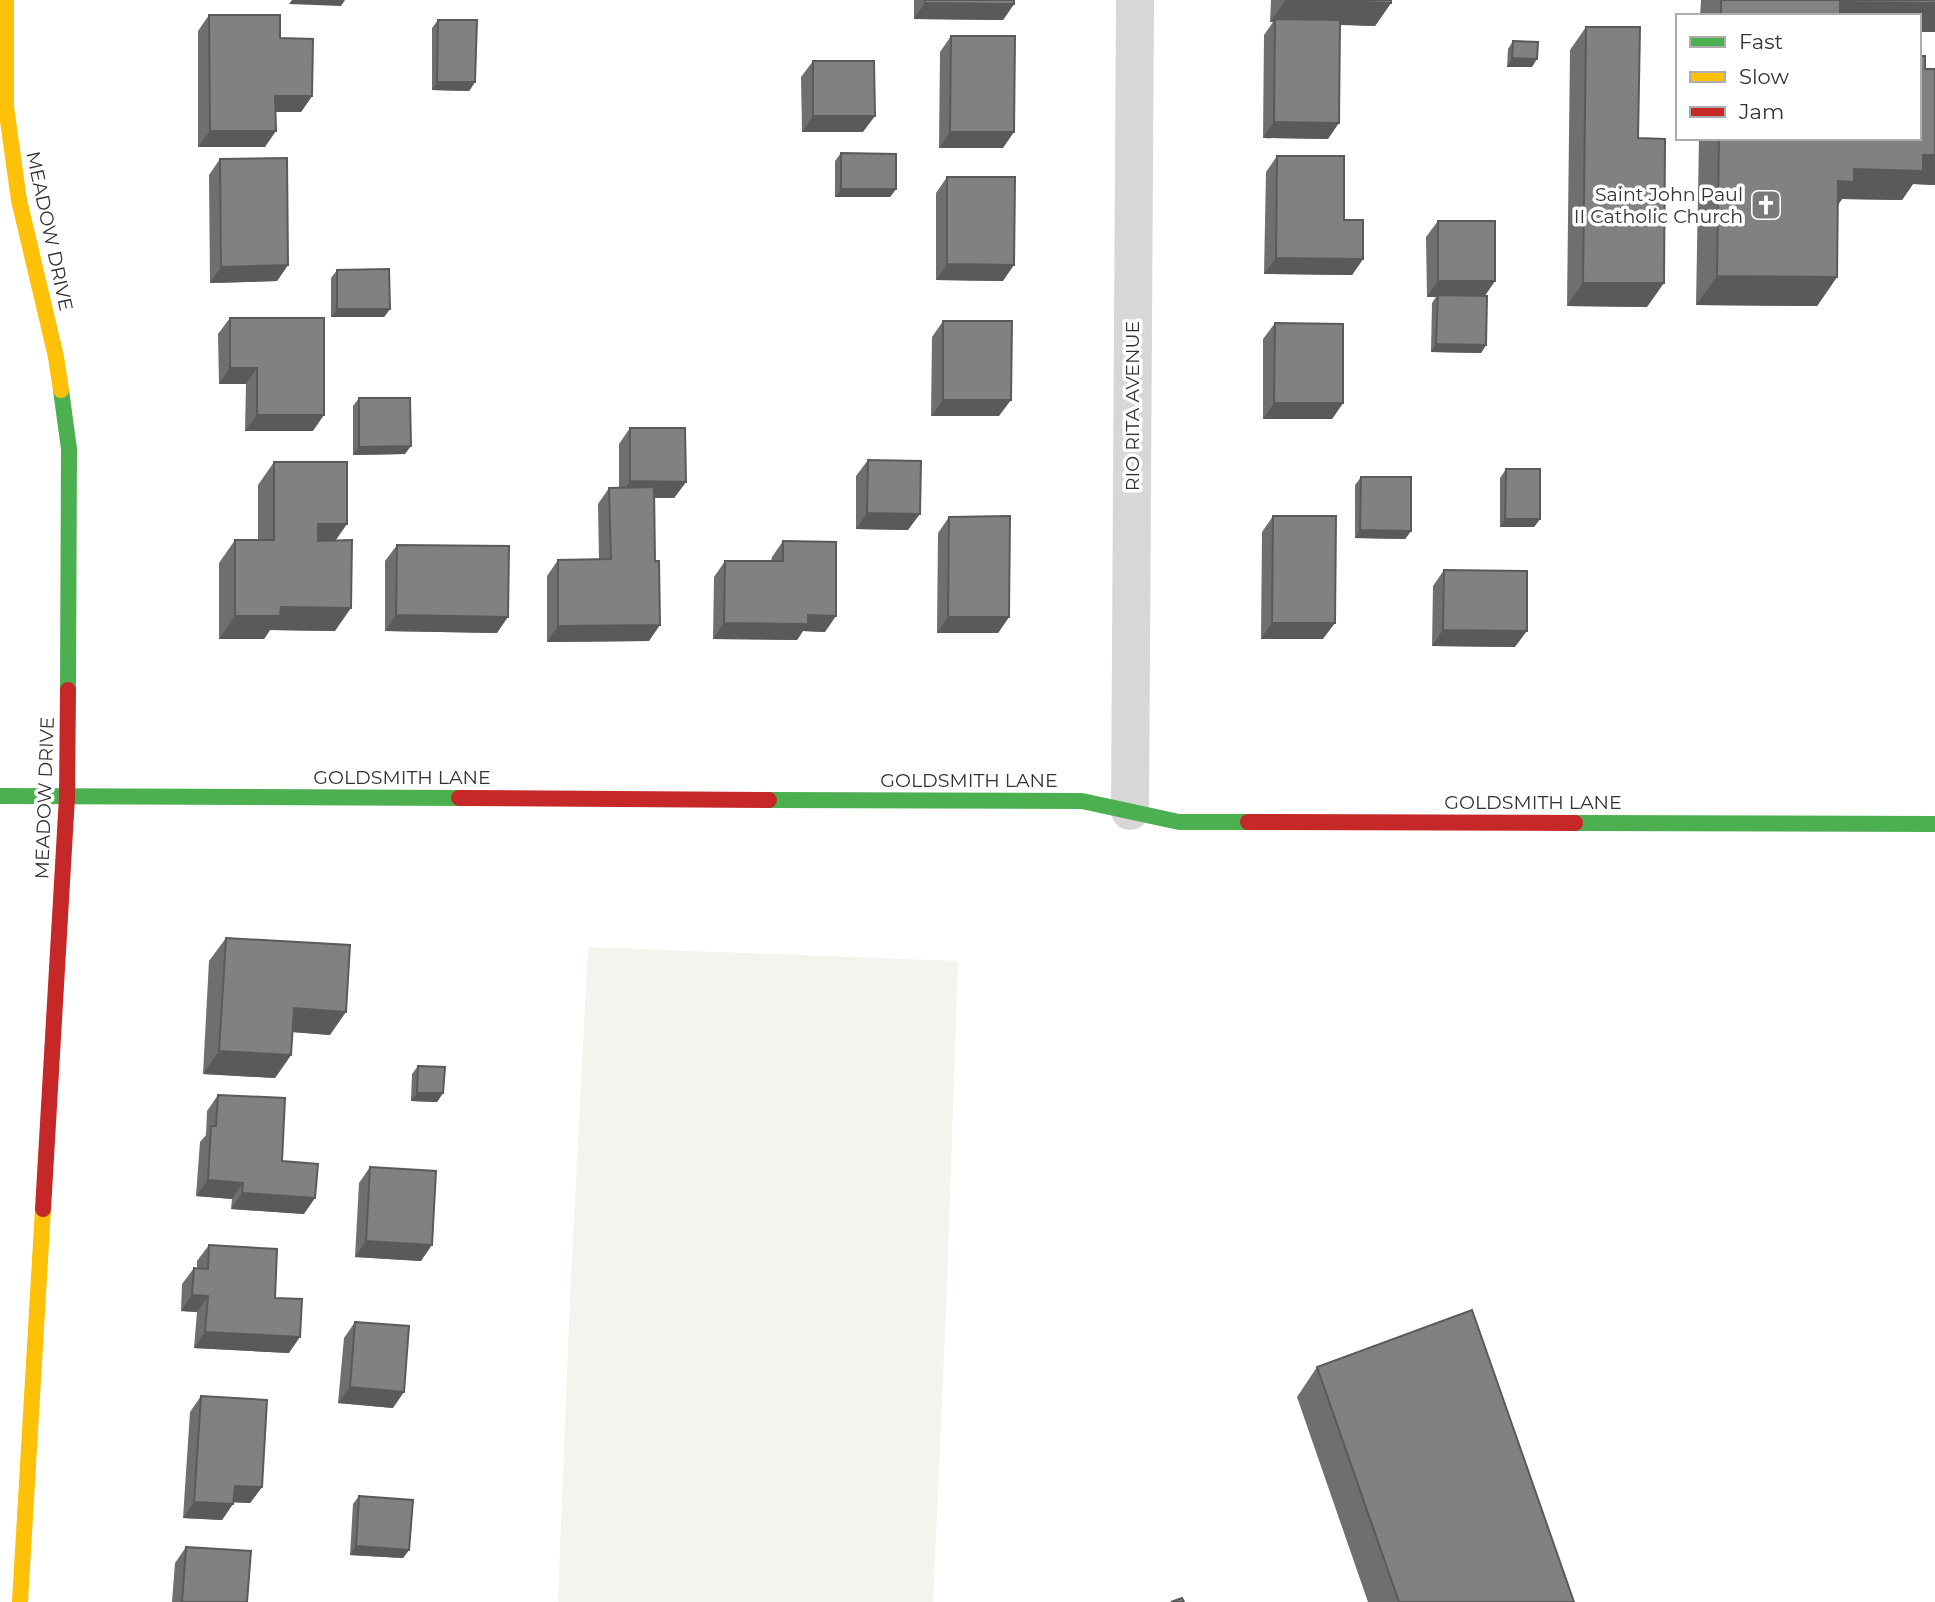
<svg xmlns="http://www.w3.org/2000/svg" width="1935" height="1602" font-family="Montserrat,sans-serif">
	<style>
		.green { fill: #f1f5ed }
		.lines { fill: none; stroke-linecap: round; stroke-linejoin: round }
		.street { stroke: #d7d7d7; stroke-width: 38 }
		.fast { stroke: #4caf50; stroke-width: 16 }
		.slow { stroke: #ffc107; stroke-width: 16 }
		.jam { stroke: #c62828; stroke-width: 16 }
		.wall { fill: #6f6f6f }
		.shaded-wall { fill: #5a5a5a }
		.building { fill: #818181; stroke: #5a5a5a; stroke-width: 2 }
		.labels { text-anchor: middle; stroke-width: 7; stroke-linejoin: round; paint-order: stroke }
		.poi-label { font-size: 19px; fill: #333; stroke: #fff; text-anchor: end }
		.street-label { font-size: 19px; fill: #333; stroke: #fff }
	</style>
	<rect width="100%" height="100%" fill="#fff"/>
	<path class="green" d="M 588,947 L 958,961 L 946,1313 L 933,1602 L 558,1602 L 570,1298 Z"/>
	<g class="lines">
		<path class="street" d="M 1130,811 L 1135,0"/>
		<path class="fast" d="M 61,390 L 69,449 L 68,690
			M 0,796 L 459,798
			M 769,800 L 1082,801 L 1179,822 L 1248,822
			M 1575,823 L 1935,824"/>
		<path class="slow" d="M 6,0 L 6,107 L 19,200 L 56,357 L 61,390
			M 20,1602 L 43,1209"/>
		<path class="jam" d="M 459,798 L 769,800
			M 1248,822 L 1575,823
			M 43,1209 L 67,797 L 68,690"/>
	</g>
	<path class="wall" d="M 914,0 L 1014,0 L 1014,4 L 1003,20 L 914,19 Z
		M 1271,0 L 1391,0 L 1391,3 L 1375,26 L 1340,25 L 1328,139 L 1263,138 L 1264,35 L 1273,22 L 1270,22 Z
		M 1701,0 L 1935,0 L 1935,32 L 1919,32 L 1919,16 L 1700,16 Z
		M 209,15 L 280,38 L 312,96 L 301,112 L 276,112 L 265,147 L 198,147 L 198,31 Z
		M 438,20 L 475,82 L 469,91 L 432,90 L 432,28 Z
		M 1586,27 L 1638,138 L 1647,307 L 1567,306 L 1570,50 Z
		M 951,36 L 1003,148 L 939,148 L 940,52 Z
		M 1513,41 L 1532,67 L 1507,67 L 1508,49 Z
		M 813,61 L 863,132 L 802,132 L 801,77 Z
		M 1925,69 L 1935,69 L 1935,185 L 1913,184 L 1902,200 L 1842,199 L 1838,205 L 1837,277 L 1817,306 L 1696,305 L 1699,138 L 1919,138 Z
		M 841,153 L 896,189 L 890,197 L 835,197 L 835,161 Z
		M 1277,156 L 1344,220 L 1363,259 L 1352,275 L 1264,274 L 1266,172 Z
		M 220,159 L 288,265 L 277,281 L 210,283 L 209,175 Z
		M 947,177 L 1003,281 L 936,280 L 936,193 Z
		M 1438,221 L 1495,281 L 1485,295 L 1486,345 L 1481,353 L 1431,352 L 1432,303 L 1436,297 L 1427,297 L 1426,237 Z
		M 337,270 L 390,309 L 384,317 L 331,317 L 331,278 Z
		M 230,318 L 313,431 L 245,431 L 246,384 L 219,384 L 218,334 Z
		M 943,321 L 999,416 L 931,416 L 932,337 Z
		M 1275,323 L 1343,403 L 1332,419 L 1263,419 L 1263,339 Z
		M 359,398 L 405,454 L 353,455 L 353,406 Z
		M 630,428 L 686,482 L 674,498 L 654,498 L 649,641 L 547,642 L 547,576 L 558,560 L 599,560 L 598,504 L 609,488 L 619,488 L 619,444 Z
		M 868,460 L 908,530 L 856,529 L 856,476 Z
		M 274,462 L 336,541 L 335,631 L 270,630 L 264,639 L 219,639 L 219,563 L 235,540 L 258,540 L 258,485 Z
		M 1506,469 L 1540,519 L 1534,527 L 1500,527 L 1500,478 Z
		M 1361,477 L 1411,531 L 1405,539 L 1355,538 L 1355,485 Z
		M 1273,516 L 1323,639 L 1261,639 L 1262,532 Z
		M 949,517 L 1009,617 L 998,633 L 937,633 L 938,533 Z
		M 783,541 L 825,632 L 803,631 L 797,640 L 713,639 L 714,577 L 725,561 L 771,561 L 772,557 Z
		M 397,545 L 497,633 L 385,631 L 385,561 Z
		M 1444,570 L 1515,647 L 1432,646 L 1433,586 Z
		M 226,938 L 330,1035 L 293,1032 L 291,1055 L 275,1078 L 203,1074 L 209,961 Z
		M 418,1066 L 443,1093 L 437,1102 L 411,1101 L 412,1074 Z
		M 218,1095 L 282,1161 L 304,1214 L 231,1209 L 232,1199 L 196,1196 L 200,1142 L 206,1135 L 207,1111 Z
		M 370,1167 L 421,1261 L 355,1257 L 359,1183 Z
		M 209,1245 L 275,1298 L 289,1353 L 194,1348 L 197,1312 L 181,1311 L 182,1284 L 194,1268 L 197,1268 L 197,1261 Z
		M 355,1322 L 393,1408 L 338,1403 L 344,1338 Z
		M 1317,1367 L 1574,1602 L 1368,1602 L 1297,1397 Z
		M 201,1396 L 262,1487 L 250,1503 L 234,1502 L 222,1520 L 183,1518 L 190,1412 Z
		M 359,1496 L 409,1550 L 403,1558 L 350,1555 L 353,1504 Z
		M 186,1547 L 247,1602 L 172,1602 L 175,1563 Z"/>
	<path class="shaded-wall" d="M 292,0 L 345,0 L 341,6 L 289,4 Z
		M 1286,0 L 1313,0 L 1391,3 L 1375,26 L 1275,22 L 1275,19 L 1273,22 L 1270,22 Z
		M 1840,2 L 1935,3 L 1935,32 L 1919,32 L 1919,16 L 1830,16 Z
		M 925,3 L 1014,4 L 1003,20 L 914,19 Z
		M 1512,58 L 1537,59 L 1532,67 L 1507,67 Z
		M 437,82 L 475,82 L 469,91 L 432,90 Z
		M 275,96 L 312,96 L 301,112 L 264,112 Z
		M 813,116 L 875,116 L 863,132 L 802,132 Z
		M 1274,122 L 1339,123 L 1328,139 L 1263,138 Z
		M 210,131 L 276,131 L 265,147 L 198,147 Z
		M 950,132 L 1014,132 L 1003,148 L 939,148 Z
		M 1923,155 L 1935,155 L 1935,185 L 1913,184 L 1902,200 L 1842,199 L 1833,211 L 1838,181 L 1854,169 Z
		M 841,189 L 896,189 L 890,197 L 835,197 Z
		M 1276,258 L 1363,259 L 1352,275 L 1264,274 Z
		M 947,264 L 1014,265 L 1003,281 L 936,280 Z
		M 288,265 L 277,281 L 210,283 L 221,267 Z
		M 1717,276 L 1837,277 L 1817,306 L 1696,305 Z
		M 1438,281 L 1495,281 L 1484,297 L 1438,295 L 1436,297 L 1427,297 Z
		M 1583,283 L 1664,283 L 1647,307 L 1567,306 Z
		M 337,309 L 390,309 L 384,317 L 331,317 Z
		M 1436,344 L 1486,345 L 1481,353 L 1431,352 Z
		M 230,368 L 257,368 L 246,384 L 219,384 Z
		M 943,400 L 1011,400 L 999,416 L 931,416 Z
		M 1274,403 L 1343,403 L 1332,419 L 1263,419 Z
		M 257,415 L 324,415 L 313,431 L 245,431 Z
		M 411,446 L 405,454 L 353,455 L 359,447 Z
		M 630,481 L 686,482 L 674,498 L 619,497 Z
		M 867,513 L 920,514 L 908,530 L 856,529 Z
		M 1505,519 L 1540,519 L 1534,527 L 1500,527 Z
		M 318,524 L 347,524 L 331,547 L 302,547 Z
		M 1360,530 L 1411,531 L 1405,539 L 1355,538 Z
		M 281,607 L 351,608 L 335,631 L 270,630 L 264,639 L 219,639 L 235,616 Z
		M 396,615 L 508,617 L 497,633 L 385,631 Z
		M 808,615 L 836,616 L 825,632 L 803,631 L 797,640 L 713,639 L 724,623 Z
		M 948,617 L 1009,617 L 998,633 L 937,633 Z
		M 1272,623 L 1335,623 L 1323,639 L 1261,639 Z
		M 660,625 L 649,641 L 547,642 L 558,626 Z
		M 1443,630 L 1527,631 L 1515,647 L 1432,646 Z
		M 294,1008 L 346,1012 L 330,1035 L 278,1031 Z
		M 219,1051 L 291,1055 L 275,1078 L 203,1074 Z
		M 417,1093 L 443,1093 L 437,1102 L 411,1101 Z
		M 208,1180 L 243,1183 L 232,1199 L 196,1196 Z
		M 242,1193 L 315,1198 L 304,1214 L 231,1209 Z
		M 366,1241 L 432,1245 L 421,1261 L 355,1257 Z
		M 192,1295 L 208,1296 L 197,1312 L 181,1311 Z
		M 205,1332 L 300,1337 L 289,1353 L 194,1348 Z
		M 350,1387 L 404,1392 L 393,1408 L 338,1403 Z
		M 235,1486 L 262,1487 L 250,1503 L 223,1502 Z
		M 194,1502 L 233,1504 L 222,1520 L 183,1518 Z
		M 356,1546 L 409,1550 L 403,1558 L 350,1555 Z"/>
	<path class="building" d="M 925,0 L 1014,0 L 1014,4 L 925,3 Z
		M 1313,0 L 1391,0 L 1391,3 Z
		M 1721,0 L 1935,0 L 1935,3 L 1840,2 L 1840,16 L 1721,16 Z
		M 209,15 L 280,15 L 280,38 L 313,39 L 312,96 L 275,96 L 276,131 L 210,131 Z
		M 1275,19 L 1340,20 L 1339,123 L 1274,122 Z
		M 438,20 L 477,20 L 475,82 L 437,82 Z
		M 1586,27 L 1640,27 L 1638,138 L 1665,139 L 1664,283 L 1583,283 Z
		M 951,36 L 1015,36 L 1014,132 L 950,132 Z
		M 1513,41 L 1538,42 L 1537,59 L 1512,58 Z
		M 1919,56 L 1925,56 L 1925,69 L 1935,69 L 1935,155 L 1923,155 L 1923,171 L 1854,169 L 1854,182 L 1838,181 L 1837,277 L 1717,276 L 1719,138 L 1919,138 Z
		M 813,61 L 874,61 L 875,116 L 813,116 Z
		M 841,153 L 896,154 L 896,189 L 841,189 Z
		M 1277,156 L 1344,156 L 1344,220 L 1363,220 L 1363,259 L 1276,258 Z
		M 287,158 L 288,265 L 221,267 L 220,159 Z
		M 947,177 L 1015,177 L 1014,265 L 947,264 Z
		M 1438,221 L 1495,221 L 1495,281 L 1438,281 Z
		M 389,269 L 390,309 L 337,309 L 337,270 Z
		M 1438,295 L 1487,296 L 1486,345 L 1436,344 Z
		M 230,318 L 324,318 L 324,415 L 257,415 L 257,368 L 230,368 Z
		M 943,321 L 1012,321 L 1011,400 L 943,400 Z
		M 1275,323 L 1343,324 L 1343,403 L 1274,403 Z
		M 359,398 L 410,398 L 411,446 L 359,447 Z
		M 630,428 L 685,428 L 686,482 L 630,481 Z
		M 868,460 L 921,461 L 920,514 L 867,513 Z
		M 274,462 L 347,462 L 347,524 L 318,524 L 318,541 L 352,540 L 351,608 L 281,607 L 280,616 L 235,616 L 235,540 L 274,540 Z
		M 1506,469 L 1540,469 L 1540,519 L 1505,519 Z
		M 1361,477 L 1411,477 L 1411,531 L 1360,530 Z
		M 654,487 L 655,561 L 659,561 L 660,625 L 558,626 L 558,560 L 611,559 L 609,488 Z
		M 1010,516 L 1009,617 L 948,617 L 949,517 Z
		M 1273,516 L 1336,516 L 1335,623 L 1272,623 Z
		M 783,541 L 836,542 L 836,616 L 808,615 L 808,624 L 724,623 L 725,561 L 783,561 Z
		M 397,545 L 509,546 L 508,617 L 396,615 Z
		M 1444,570 L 1527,571 L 1527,631 L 1443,630 Z
		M 226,938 L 350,945 L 346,1012 L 294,1008 L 291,1055 L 219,1051 Z
		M 418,1066 L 445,1067 L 443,1093 L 417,1093 Z
		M 218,1095 L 285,1098 L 282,1161 L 318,1164 L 315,1198 L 242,1193 L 243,1183 L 208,1180 L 211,1126 L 216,1126 Z
		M 370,1167 L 436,1171 L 432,1245 L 366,1241 Z
		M 209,1245 L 277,1249 L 275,1298 L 302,1299 L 300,1337 L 205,1332 L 208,1296 L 192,1295 L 194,1268 L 208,1269 Z
		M 1472,1310 L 1574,1602 L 1399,1602 L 1317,1367 Z
		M 355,1322 L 409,1326 L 404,1392 L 350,1387 Z
		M 201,1396 L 267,1400 L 262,1487 L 235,1486 L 233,1504 L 194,1502 Z
		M 359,1496 L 413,1500 L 409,1550 L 356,1546 Z
		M 186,1547 L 251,1551 L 247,1602 L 182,1602 Z
		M 1182,1598 L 1184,1602 L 1171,1602 Z"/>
	<defs>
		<g id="church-square" transform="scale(1.575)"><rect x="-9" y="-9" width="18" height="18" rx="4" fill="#7a7a7a" stroke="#fff"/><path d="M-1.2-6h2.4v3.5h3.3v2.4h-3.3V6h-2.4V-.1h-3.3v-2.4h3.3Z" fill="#fff"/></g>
	</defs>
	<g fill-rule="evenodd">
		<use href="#church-square" x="1766" y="205"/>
	</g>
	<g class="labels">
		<g class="poi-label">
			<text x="1743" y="201">Saint John Paul<tspan x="1743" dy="22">II Catholic Church</tspan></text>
		</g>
		<g class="street-label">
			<text transform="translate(50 231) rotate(78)" y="7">MEADOW DRIVE</text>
			<text transform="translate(1132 406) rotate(-90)" y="7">RIO RITA AVENUE</text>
			<text x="402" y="784">GOLDSMITH LANE</text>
			<text x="969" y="787">GOLDSMITH LANE</text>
			<text transform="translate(44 798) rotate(-88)" y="7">MEADOW DRIVE</text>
			<text x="1533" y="809">GOLDSMITH LANE</text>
		</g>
	</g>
	<rect x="1676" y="14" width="245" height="126" fill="#ffffff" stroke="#adadad" stroke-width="2"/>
	<rect x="1690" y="37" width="35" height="10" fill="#4caf50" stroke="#adadad" stroke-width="2"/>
	<text x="1739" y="49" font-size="21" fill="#333333">Fast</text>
	<rect x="1690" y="72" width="35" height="10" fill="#ffc107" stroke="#adadad" stroke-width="2"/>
	<text x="1739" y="84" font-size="21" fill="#333333">Slow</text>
	<rect x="1690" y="107" width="35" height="10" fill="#c62828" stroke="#adadad" stroke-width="2"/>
	<text x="1739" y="119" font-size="21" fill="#333333">Jam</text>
</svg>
